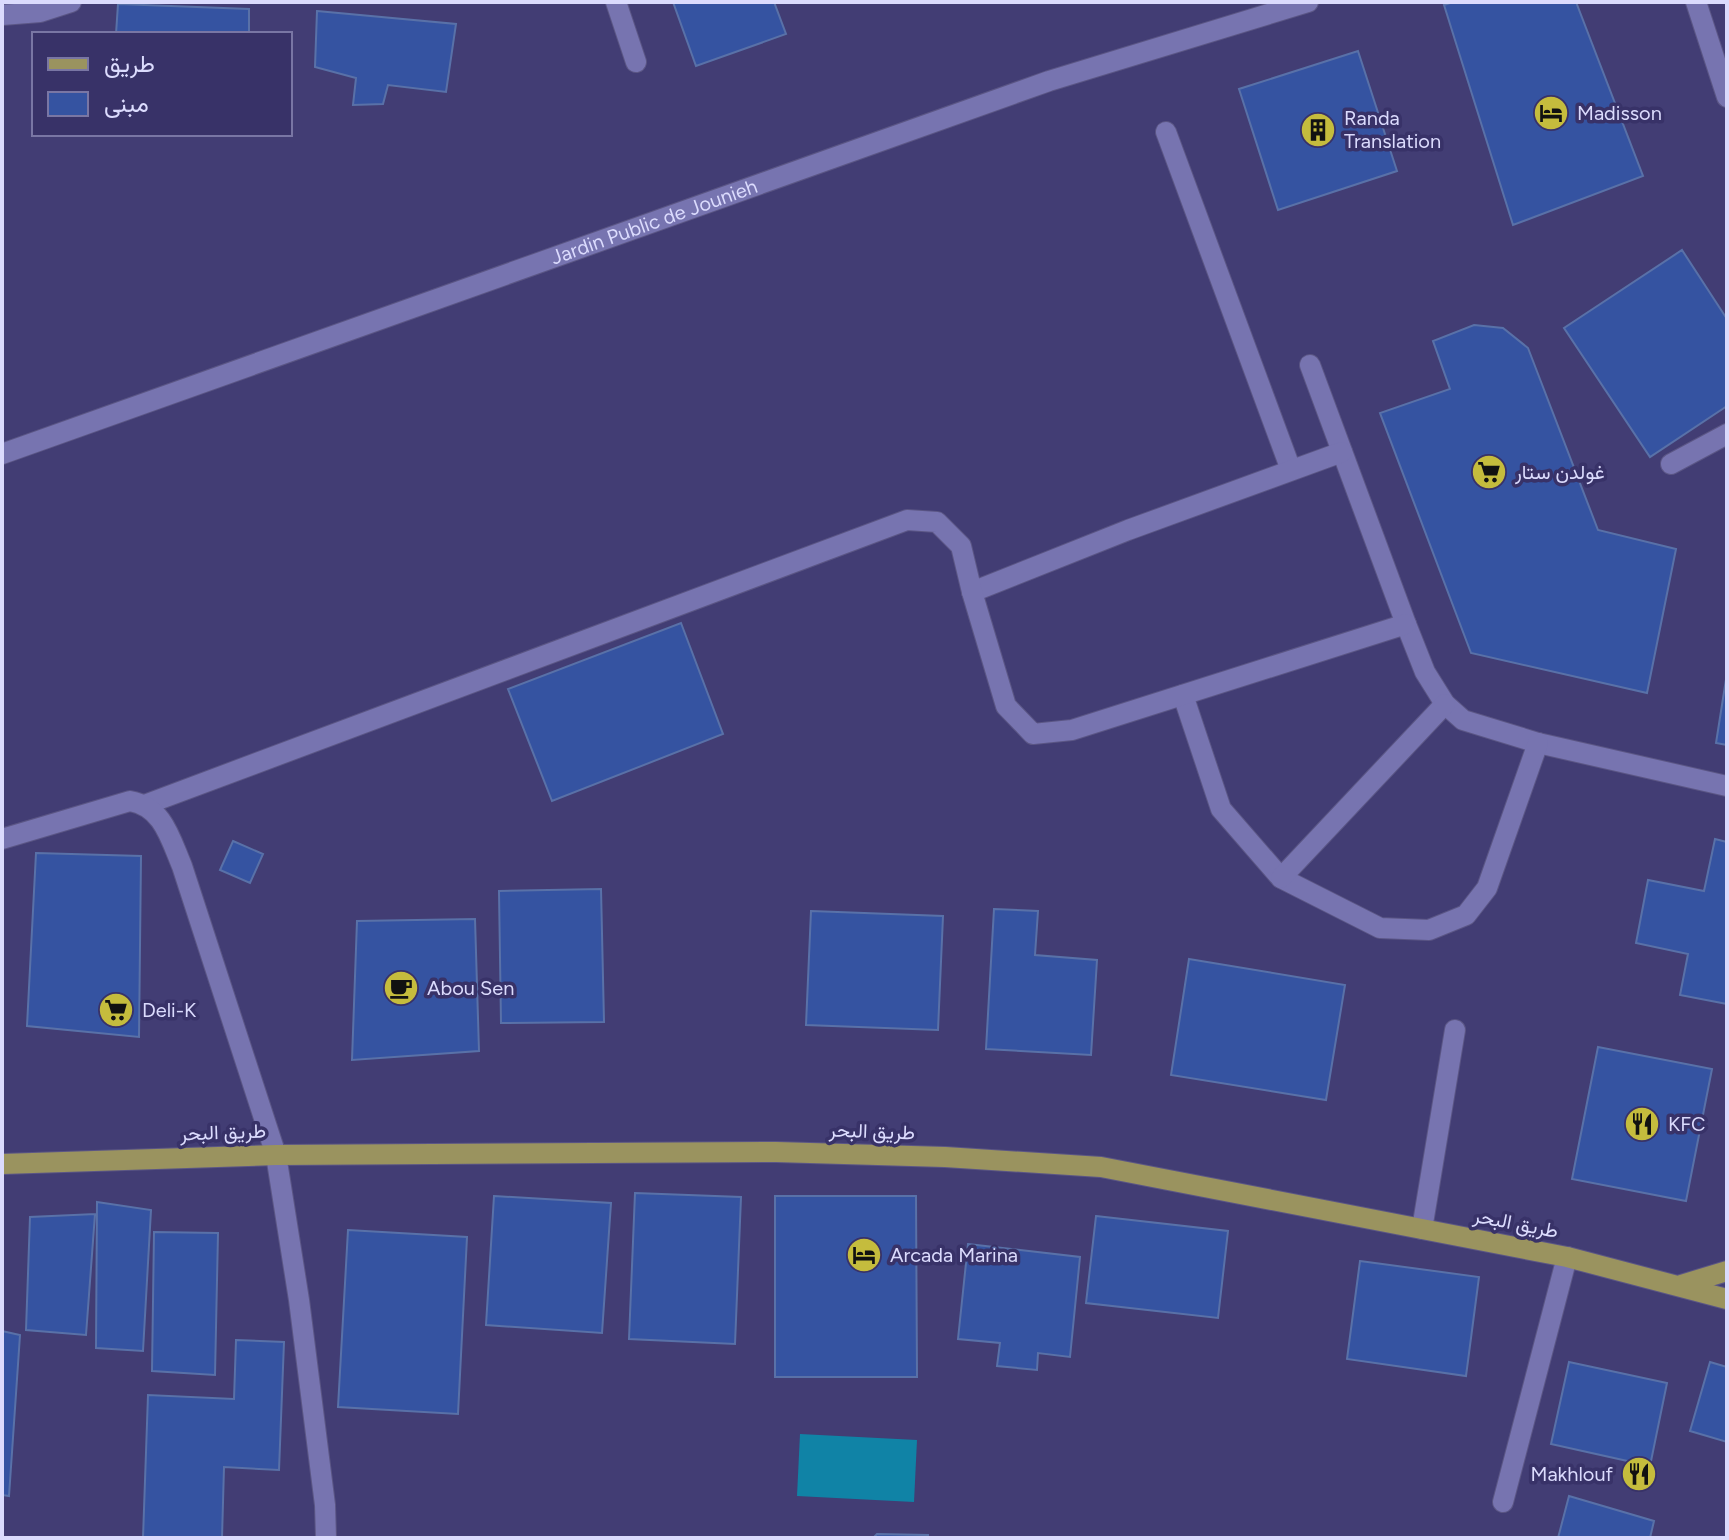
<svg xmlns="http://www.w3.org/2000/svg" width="1729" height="1540" font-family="Figtree,Vazirmatn,sans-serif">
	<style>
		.water { fill: #1083a6 }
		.building { fill: #3553a1; stroke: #5971a8; stroke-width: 2 }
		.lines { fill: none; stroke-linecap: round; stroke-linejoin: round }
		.minor-casing { stroke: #5b5685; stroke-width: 22 }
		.major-casing { stroke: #5b5685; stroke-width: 22 }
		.minor { stroke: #7774b0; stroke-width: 20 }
		.major { stroke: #9a935f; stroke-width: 20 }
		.labels { text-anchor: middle; stroke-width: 7; stroke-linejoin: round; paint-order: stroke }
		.poi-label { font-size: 20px; fill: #dbdbfd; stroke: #383268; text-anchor: start }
		.street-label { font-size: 20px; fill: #dbdbfd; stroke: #383268 }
	</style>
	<rect width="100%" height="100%" fill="#423d74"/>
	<path class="water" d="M 800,1434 L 917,1440 L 914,1502 L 797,1496 Z"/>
	<path class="building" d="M 673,2 L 774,2 L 786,34 L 696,66 Z
		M 1453,2 L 1576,2 L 1643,176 L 1513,225 L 1444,5 Z
		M 118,4 L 249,9 L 249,34 L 116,34 Z
		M 317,11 L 456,24 L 446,92 L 388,85 L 383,104 L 353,105 L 356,78 L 315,67 Z
		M 1358,51 L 1397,171 L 1278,210 L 1239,89 Z
		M 1682,250 L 1727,319 L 1727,406 L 1650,457 L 1564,328 Z
		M 1474,325 L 1503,328 L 1528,348 L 1598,530 L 1676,549 L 1647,693 L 1471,653 L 1380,413 L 1450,389 L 1433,341 Z
		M 681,623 L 723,734 L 552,801 L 508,689 Z
		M 1727,673 L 1727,745 L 1716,743 Z
		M 1715,839 L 1727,842 L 1727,1004 L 1680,995 L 1688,954 L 1636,943 L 1648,880 L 1704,891 Z
		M 233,841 L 263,854 L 250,883 L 220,870 Z
		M 36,853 L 141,856 L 139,1037 L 27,1026 Z
		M 601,889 L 604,1022 L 501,1023 L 499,891 Z
		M 994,909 L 1038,911 L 1035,955 L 1097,960 L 1091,1055 L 986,1049 Z
		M 811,911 L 943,916 L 938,1030 L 806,1025 Z
		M 475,919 L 479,1051 L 352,1060 L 357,921 Z
		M 1189,959 L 1345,985 L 1326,1100 L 1171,1075 Z
		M 1598,1047 L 1712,1069 L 1686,1201 L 1572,1179 Z
		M 635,1193 L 741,1197 L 735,1344 L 629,1339 Z
		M 494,1196 L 611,1203 L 602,1333 L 486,1325 Z
		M 775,1196 L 916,1196 L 917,1377 L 775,1377 Z
		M 97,1202 L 151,1210 L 143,1351 L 96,1348 Z
		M 95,1214 L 86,1335 L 26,1330 L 30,1217 Z
		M 1096,1216 L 1228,1231 L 1218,1318 L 1086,1303 Z
		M 348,1230 L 467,1237 L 458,1414 L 338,1407 Z
		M 154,1232 L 218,1233 L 215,1375 L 152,1371 Z
		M 968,1244 L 1080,1257 L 1070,1357 L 1038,1353 L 1037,1370 L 997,1366 L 1000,1343 L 958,1339 Z
		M 1360,1261 L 1479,1277 L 1466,1376 L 1347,1359 Z
		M 2,1331 L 20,1335 L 9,1496 L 2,1495 Z
		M 236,1340 L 284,1342 L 279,1470 L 224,1467 L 222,1538 L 143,1538 L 148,1395 L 234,1399 Z
		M 1569,1362 L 1667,1383 L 1650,1466 L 1551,1444 Z
		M 1710,1362 L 1727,1367 L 1727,1442 L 1690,1431 Z
		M 1569,1496 L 1654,1521 L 1650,1538 L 1558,1538 Z
		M 877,1534 L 928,1535 L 928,1538 L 873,1538 Z"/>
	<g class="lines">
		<g class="minor-casing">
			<g id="minor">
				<path d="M 616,2 L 636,62"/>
				<path d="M 1696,2 L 1727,97"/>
				<path d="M 2,15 L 40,12 L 71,2"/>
				<path d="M 1166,132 L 1291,470"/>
				<path d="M 1310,365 L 1406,624 L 1425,672 L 1445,704 L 1463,720 L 1538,743 L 1727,786"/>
				<path id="s1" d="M 2,454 L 1049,81 L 1308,2"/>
				<path d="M 1671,464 L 1727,434"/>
				<path d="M 972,592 L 1128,530 L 1342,452"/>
				<path d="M 1183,695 L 1221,809 L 1281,878 L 1380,928 L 1429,930 L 1466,915 L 1487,888 L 1538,743"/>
				<path d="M 147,804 L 907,520 L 937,522 L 961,546 L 972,592 L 1006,706 L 1033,734 L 1072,730 L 1406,624"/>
				<path d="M 2,839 L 130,801 C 163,807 170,838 182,866 L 276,1155 L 299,1300 L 325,1505 L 326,1538"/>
				<path d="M 1281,878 L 1445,704"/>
				<path d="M 1422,1229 L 1455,1030"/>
				<path d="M 1503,1502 L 1567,1257"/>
			</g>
		</g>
		<g class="major-casing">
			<path id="major" d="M 2,1164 L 276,1155 L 776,1152 L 945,1157 L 1101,1167 L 1567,1257 L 1727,1299
				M 1681,1285 L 1727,1271"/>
		</g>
		<use href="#minor" class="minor"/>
		<use href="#major" class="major"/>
	</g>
	<defs>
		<g id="hotel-disc" transform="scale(1.8)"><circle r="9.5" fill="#c5bc3d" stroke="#383268"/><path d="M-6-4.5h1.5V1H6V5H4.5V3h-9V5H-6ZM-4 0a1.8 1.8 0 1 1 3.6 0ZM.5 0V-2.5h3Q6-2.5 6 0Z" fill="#111"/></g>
		<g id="building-disc" transform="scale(1.8)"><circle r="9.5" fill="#c5bc3d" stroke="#383268"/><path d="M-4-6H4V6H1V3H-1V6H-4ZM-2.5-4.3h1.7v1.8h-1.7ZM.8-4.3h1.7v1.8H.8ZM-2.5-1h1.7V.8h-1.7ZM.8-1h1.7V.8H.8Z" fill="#111"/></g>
		<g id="supermarket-disc" transform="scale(1.8)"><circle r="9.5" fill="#c5bc3d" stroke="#383268"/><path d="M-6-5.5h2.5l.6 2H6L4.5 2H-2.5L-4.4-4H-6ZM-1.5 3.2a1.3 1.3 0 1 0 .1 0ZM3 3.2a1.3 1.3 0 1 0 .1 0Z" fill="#111"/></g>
		<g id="cafe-disc" transform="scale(1.8)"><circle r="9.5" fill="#c5bc3d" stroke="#383268"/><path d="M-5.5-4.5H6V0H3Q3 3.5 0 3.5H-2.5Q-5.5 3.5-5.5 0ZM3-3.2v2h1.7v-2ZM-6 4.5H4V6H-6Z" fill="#111"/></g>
		<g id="restaurant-disc" transform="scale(1.8)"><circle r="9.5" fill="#c5bc3d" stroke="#383268"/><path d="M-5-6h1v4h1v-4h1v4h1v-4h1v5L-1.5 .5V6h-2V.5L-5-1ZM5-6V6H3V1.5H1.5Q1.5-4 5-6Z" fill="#111"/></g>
	</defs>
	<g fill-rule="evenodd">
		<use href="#hotel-disc" x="1551" y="113"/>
		<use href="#building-disc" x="1318" y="130"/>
		<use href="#supermarket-disc" x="1489" y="472"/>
		<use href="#cafe-disc" x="401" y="988"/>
		<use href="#supermarket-disc" x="116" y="1010"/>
		<use href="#restaurant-disc" x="1642" y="1124"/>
		<use href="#hotel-disc" x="864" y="1255"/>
		<use href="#restaurant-disc" x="1639" y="1474"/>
	</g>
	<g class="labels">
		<g class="poi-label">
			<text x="1577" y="120">Madisson</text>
			<text x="1344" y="125">Randa<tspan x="1344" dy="23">Translation</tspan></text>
			<text x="1515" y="479">غولدن ستار</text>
			<text x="427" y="995">Abou Sen</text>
			<text x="142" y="1017">Deli-K</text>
			<text x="1668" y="1131">KFC</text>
			<text x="890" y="1262">Arcada Marina</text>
			<text x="1613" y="1481" text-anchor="end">Makhlouf</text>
		</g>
		<g class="street-label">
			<text dy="7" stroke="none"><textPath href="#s1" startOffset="692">Jardin Public de Jounieh</textPath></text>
			<text transform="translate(872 1131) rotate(2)" y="7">طريق البحر</text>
			<text transform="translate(223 1132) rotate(-2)" y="7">طريق البحر</text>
			<text transform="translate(1516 1223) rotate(11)" y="7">طريق البحر</text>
		</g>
	</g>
	<rect width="1729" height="1540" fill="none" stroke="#dbdbfd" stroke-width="8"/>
	<rect x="32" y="32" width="260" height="104" fill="#383268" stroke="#7976a4" stroke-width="2"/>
	<rect x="48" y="58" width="40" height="12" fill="#9a935f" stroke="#7976a4" stroke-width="2"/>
	<text x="104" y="72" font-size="24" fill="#dbdbfd">طريق</text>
	<rect x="48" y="92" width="40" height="24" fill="#3553a1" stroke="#7976a4" stroke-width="2"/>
	<text x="104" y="112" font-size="24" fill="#dbdbfd">مبنى</text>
</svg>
